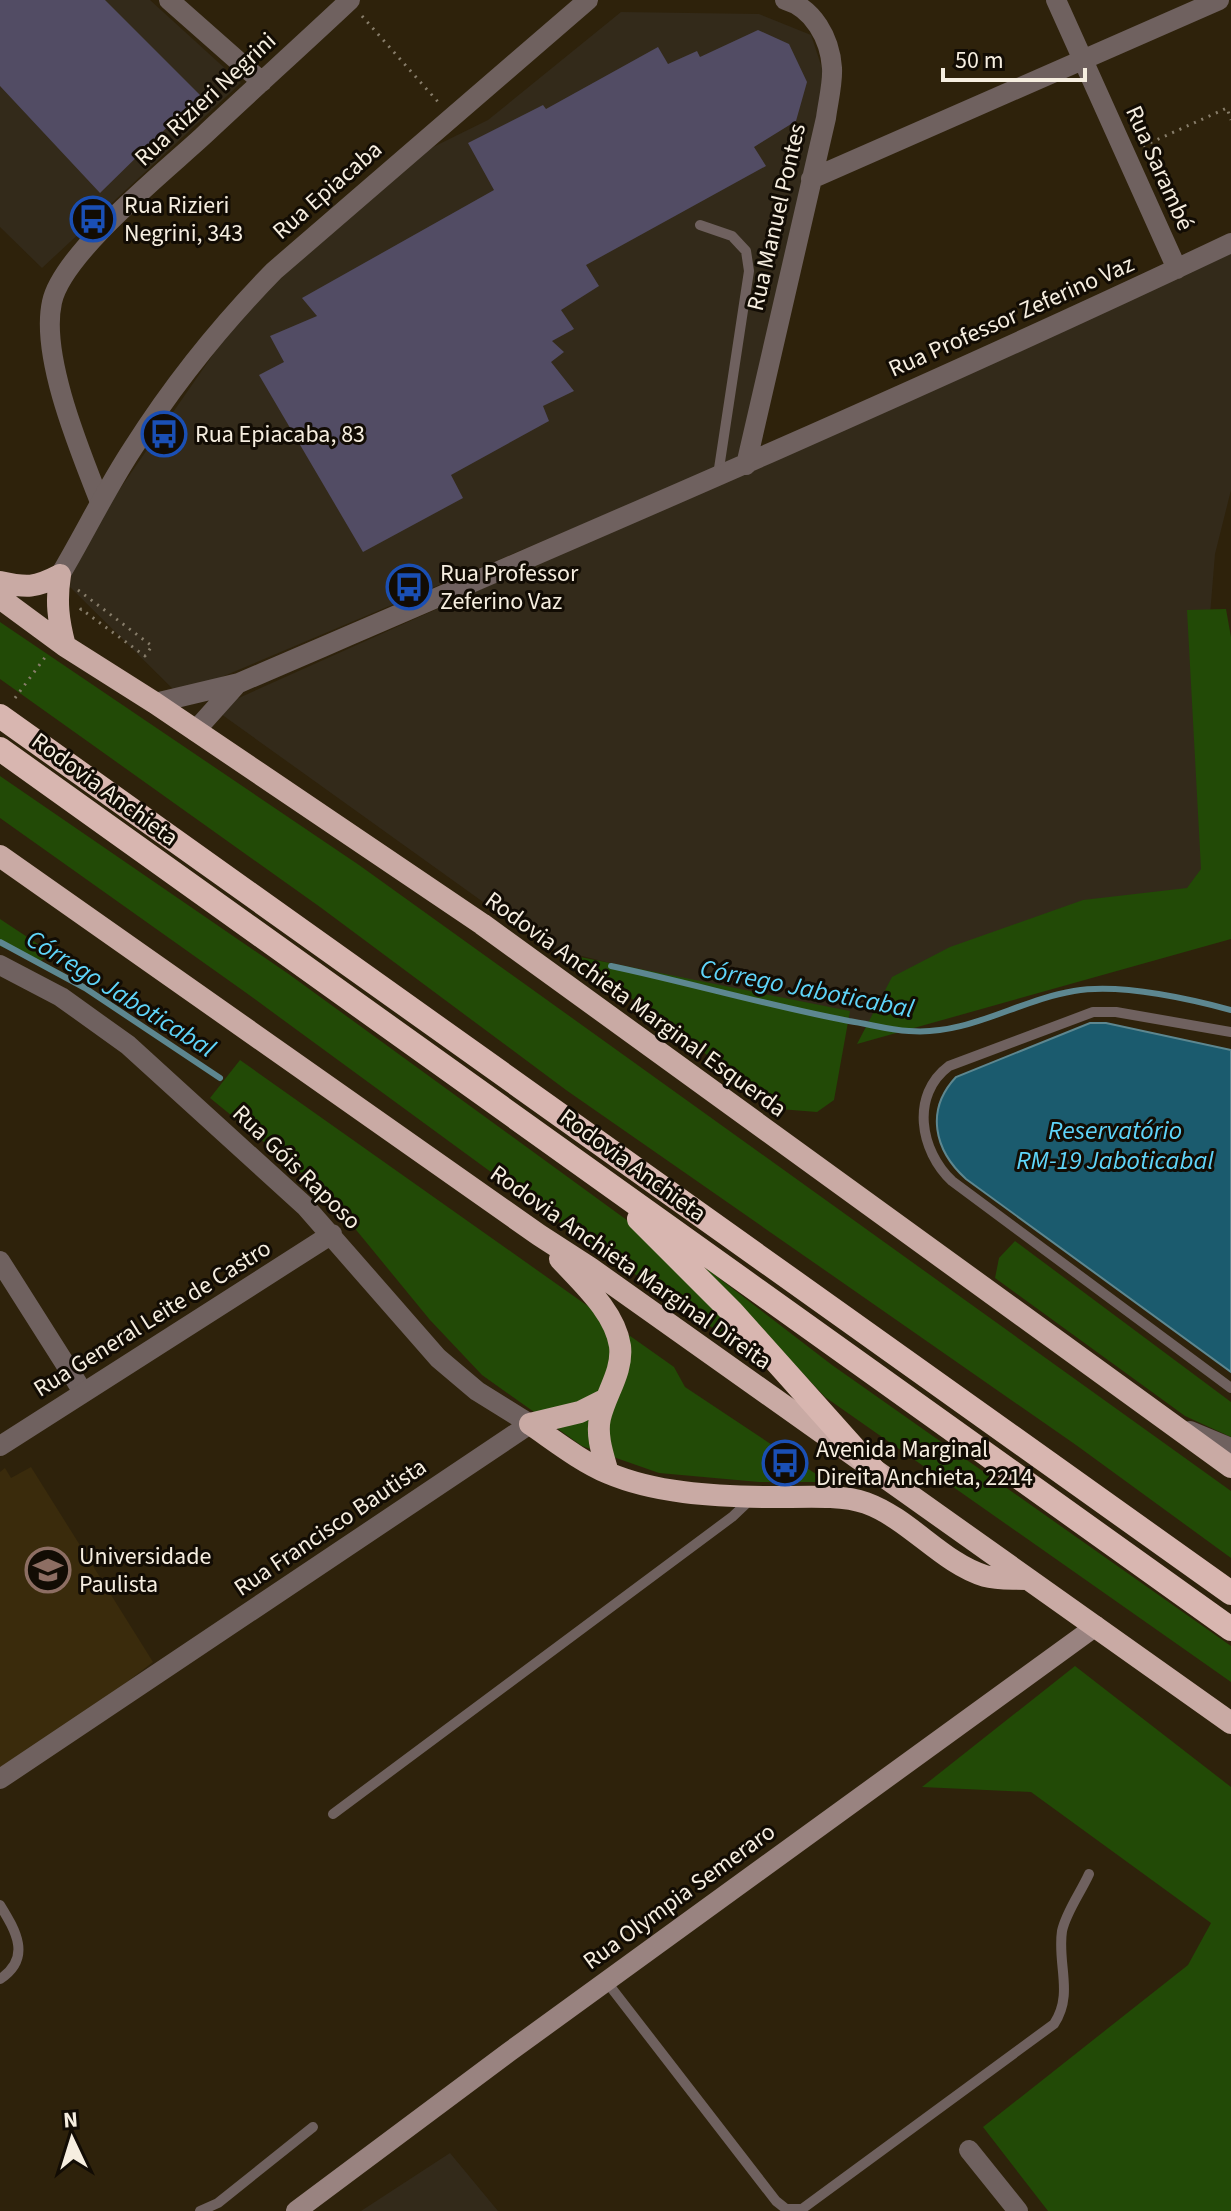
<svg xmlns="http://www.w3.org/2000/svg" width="1231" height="2211" font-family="'Source Sans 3',sans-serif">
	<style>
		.built { fill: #3a2b0c }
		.industrial { fill: #332a1a }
		.green { fill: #224a06 }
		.water { fill: #1b5b6e; stroke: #5d8790; stroke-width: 2 }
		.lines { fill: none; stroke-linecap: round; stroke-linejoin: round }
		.stream { stroke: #5d8790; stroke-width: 6 }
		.building { fill: #524c64 }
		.path { stroke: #877d6a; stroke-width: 3; stroke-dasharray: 2 6; stroke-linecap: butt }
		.service { stroke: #6f615f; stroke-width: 10 }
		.minor { stroke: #6f615f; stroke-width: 20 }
		.tertiary { stroke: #6f615f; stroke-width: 20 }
		.secondary { stroke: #998380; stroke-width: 20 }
		.trunk { stroke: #c9aaa4; stroke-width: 22 }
		.motorway { stroke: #d8b6b0; stroke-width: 24 }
		.labels { text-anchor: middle; stroke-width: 6; stroke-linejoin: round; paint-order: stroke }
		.street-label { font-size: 24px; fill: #f6eee0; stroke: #120c04 }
		.poi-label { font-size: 24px; fill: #f6eee0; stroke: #120c04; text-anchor: start }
		.water-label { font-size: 26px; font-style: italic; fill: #5fd5fa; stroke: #120c04 }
	</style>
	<rect width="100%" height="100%" fill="#2e220b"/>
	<path class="built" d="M 31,1467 L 153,1662 L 70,1726 L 0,1772 L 0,1472 L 5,1468 L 11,1478 Z"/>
	<path class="industrial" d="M 0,0 L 150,0 L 241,83 L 42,268 L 0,227 Z
		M 621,12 L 759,14 L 811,35 L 824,74 L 823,104 L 744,456 L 179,695 L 70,587 L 72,558 L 248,304 L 425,151 L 488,120 Z
		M 1231,253 L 1231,490 L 1215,554 L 1205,676 L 1227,912 L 870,1028 L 546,947 L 214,709 Z
		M 450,2153 L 498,2211 L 361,2211 Z"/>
	<path class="green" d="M 1226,609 L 1231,637 L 1231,939 L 857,1044 L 892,977 L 950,947 L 1083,900 L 1187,888 L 1201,869 L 1187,610 Z
		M 0,622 L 359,865 L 1231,1491 L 1231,1558 L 1076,1445 L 566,1090 L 320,907 L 0,679 Z
		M 0,776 L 290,975 L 635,1226 L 775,1371 L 555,1219 L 245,992 L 0,818 Z
		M 0,919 L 50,952 L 39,963 L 0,946 Z
		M 575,956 L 850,1011 L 834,1100 L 817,1112 L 779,1109 Z
		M 240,1060 L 674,1367 L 685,1387 L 828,1482 L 759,1482 L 659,1473 L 582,1446 L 482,1375 L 430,1320 L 325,1192 L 210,1098 Z
		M 1015,1241 L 1231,1402 L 1231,1437 L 1185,1416 L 995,1278 L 999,1258 Z
		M 702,1265 L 832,1365 L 1231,1646 L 1231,1682 L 825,1397 Z
		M 1075,1666 L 1231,1787 L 1231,2211 L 1048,2211 L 983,2127 L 1188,1965 L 1211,1923 L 1031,1792 L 922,1787 Z"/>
	<path class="water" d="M 1090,1023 L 1106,1023 L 1231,1050 L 1231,1372 L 966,1179 C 934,1150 925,1110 956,1077 Z"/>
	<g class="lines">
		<path class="stream" d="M 0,942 L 85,988 L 220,1078
			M 611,966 C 691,983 769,1006 849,1021 C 869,1024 889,1030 909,1031 C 968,1036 1018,1000 1074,991 C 1120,983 1186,998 1231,1010"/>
	</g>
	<path class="building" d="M 0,0 L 105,0 L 200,95 L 100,193 L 0,86 Z
		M 758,30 L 789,44 L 807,82 L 796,121 L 754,147 L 766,166 L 586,265 L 599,286 L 561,310 L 574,329 L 552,341 L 564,352 L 551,362 L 574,391 L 543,406 L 549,421 L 451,475 L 463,498 L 363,552 L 259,375 L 284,362 L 270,336 L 317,316 L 302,298 L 494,190 L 468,143 L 543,105 L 546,109 L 658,47 L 668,64 L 697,51 L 700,57 Z"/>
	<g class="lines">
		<path class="path" d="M 362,16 L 439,103
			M 1143,146 L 1227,108 L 1231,120
			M 78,590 L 152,646 L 145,656 L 81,609 L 79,612
			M 15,698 L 46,656"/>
		<path class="service" d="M 700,225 L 732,236 L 746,251 L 749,271 L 718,475
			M 1231,1032 L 1116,1012 L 1093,1012 L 949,1066 C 910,1095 920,1151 952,1181 L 1231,1388
			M 333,1814 L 732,1517 L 752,1498
			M 0,1905 C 16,1931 32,1958 0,1979
			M 606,1981 L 776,2201 L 786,2209 L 802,2209 L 1054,2024 C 1074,1994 1057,1964 1062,1931 C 1066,1912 1081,1892 1089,1874
			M 200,2211 L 218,2203 L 313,2127"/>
		<path class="minor" d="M 169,0 L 262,82
			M 1056,0 L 1177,269
			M 811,179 L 1219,0
			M 746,465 L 826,118 C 828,102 833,83 832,68 C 830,38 813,8 785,0
			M 100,502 C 80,451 40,356 52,302 C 62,254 164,172 202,137 C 251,91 301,46 350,0
			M 155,703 L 239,683 C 571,540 904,398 1231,243
			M 195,731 L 238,683
			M 0,1261 L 83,1392
			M 969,2150 L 1018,2211"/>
		<path class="tertiary" d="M 60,575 C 85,533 106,489 133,448 C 173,385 222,324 274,271 L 588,0
			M 0,965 L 61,997 L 128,1045 L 305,1206 L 438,1358 L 477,1391 L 530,1424 L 0,1779
			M 1190,1431 L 1231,1448
			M 0,1446 L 332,1234"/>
		<path class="secondary" d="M 296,2211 L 509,2052 L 1096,1626"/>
		<path class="trunk" d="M 60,575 C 56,601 58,620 65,646
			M 0,582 C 27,588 35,588 60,575
			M 0,598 L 65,646 L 155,703 L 482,924 L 1231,1467
			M 0,856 L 539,1235 L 590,1268 L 1231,1723
			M 560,1259 C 582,1283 615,1312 620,1346 C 623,1372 606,1393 600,1418 C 596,1436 603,1455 608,1473
			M 530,1424 C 555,1441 580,1461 608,1473 C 655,1493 712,1496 763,1497 C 793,1498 838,1493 866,1503 C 910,1519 942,1563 985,1576 C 999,1580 1013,1578 1027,1579
			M 530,1424 L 580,1412 L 606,1399"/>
		<path class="motorway" d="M 0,716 L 1231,1593
			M 0,749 L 1231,1629
			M 639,1219 L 732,1312 L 876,1473"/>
	</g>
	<defs>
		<g id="bus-ring" transform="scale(2.3)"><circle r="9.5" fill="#120c04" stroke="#1a4fb4" stroke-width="1.5"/><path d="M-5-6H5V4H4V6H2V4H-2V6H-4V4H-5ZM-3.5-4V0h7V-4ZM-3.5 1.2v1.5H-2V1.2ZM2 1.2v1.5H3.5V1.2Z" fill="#1a4fb4"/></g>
		<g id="university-ring" transform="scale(2.3)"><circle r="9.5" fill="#120c04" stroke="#8d6e63" stroke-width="1.5"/><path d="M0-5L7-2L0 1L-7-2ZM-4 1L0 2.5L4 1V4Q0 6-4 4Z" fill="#8d6e63"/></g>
	</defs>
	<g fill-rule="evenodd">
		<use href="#bus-ring" x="93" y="219"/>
		<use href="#bus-ring" x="164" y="434"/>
		<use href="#bus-ring" x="409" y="587"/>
		<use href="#bus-ring" x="785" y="1463"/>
		<use href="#university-ring" x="48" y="1570"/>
	</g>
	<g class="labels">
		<g class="street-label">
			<text transform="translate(205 99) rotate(-43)" y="8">Rua Rizieri Negrini</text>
			<text transform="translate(1160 168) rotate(66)" y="8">Rua Sarambé</text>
			<text transform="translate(327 190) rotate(-41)" y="8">Rua Epiacaba</text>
			<text transform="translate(776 217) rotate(-77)" y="8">Rua Manuel Pontes</text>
			<text transform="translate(1011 316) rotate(-24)" y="8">Rua Professor Zeferino Vaz</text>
			<text transform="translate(105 789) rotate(36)" y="8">Rodovia Anchieta</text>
			<text transform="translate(636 1004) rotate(36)" y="8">Rodovia Anchieta Marginal Esquerda</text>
			<text transform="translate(633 1165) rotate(36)" y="8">Rodovia Anchieta</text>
			<text transform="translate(297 1167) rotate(44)" y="8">Rua Góis Raposo</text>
			<text transform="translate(631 1267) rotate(35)" y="8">Rodovia Anchieta Marginal Direita</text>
			<text transform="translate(152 1318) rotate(-32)" y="8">Rua General Leite de Castro</text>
			<text transform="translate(330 1527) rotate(-34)" y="8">Rua Francisco Bautista</text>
			<text transform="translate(679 1896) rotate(-36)" y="8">Rua Olympia Semeraro</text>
		</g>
		<g class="poi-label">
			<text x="124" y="213">Rua Rizieri<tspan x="124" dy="28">Negrini, 343</tspan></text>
			<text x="195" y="442">Rua Epiacaba, 83</text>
			<text x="440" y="581">Rua Professor<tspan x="440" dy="28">Zeferino Vaz</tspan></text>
			<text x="816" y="1457">Avenida Marginal<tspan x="816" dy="28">Direita Anchieta, 2214</tspan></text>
			<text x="79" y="1564">Universidade<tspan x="79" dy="28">Paulista</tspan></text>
		</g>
		<g class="water-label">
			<text transform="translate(807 988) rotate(11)" y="9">Córrego Jaboticabal</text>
			<text transform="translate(121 993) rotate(32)" y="9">Córrego Jaboticabal</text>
			<text x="1115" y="1139">Reservatório<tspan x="1115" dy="30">RM-19 Jaboticabal</tspan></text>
		</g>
	</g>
	<g transform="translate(72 2139) rotate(356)" stroke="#120c04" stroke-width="6" paint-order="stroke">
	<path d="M0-6L14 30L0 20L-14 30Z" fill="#f6eee0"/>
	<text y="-12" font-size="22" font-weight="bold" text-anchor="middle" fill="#f6eee0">N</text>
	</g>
	<path d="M943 68v12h142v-12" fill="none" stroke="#f6eee0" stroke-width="4"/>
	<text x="955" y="68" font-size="24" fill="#f6eee0" stroke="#120c04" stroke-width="6" paint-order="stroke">50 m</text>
</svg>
